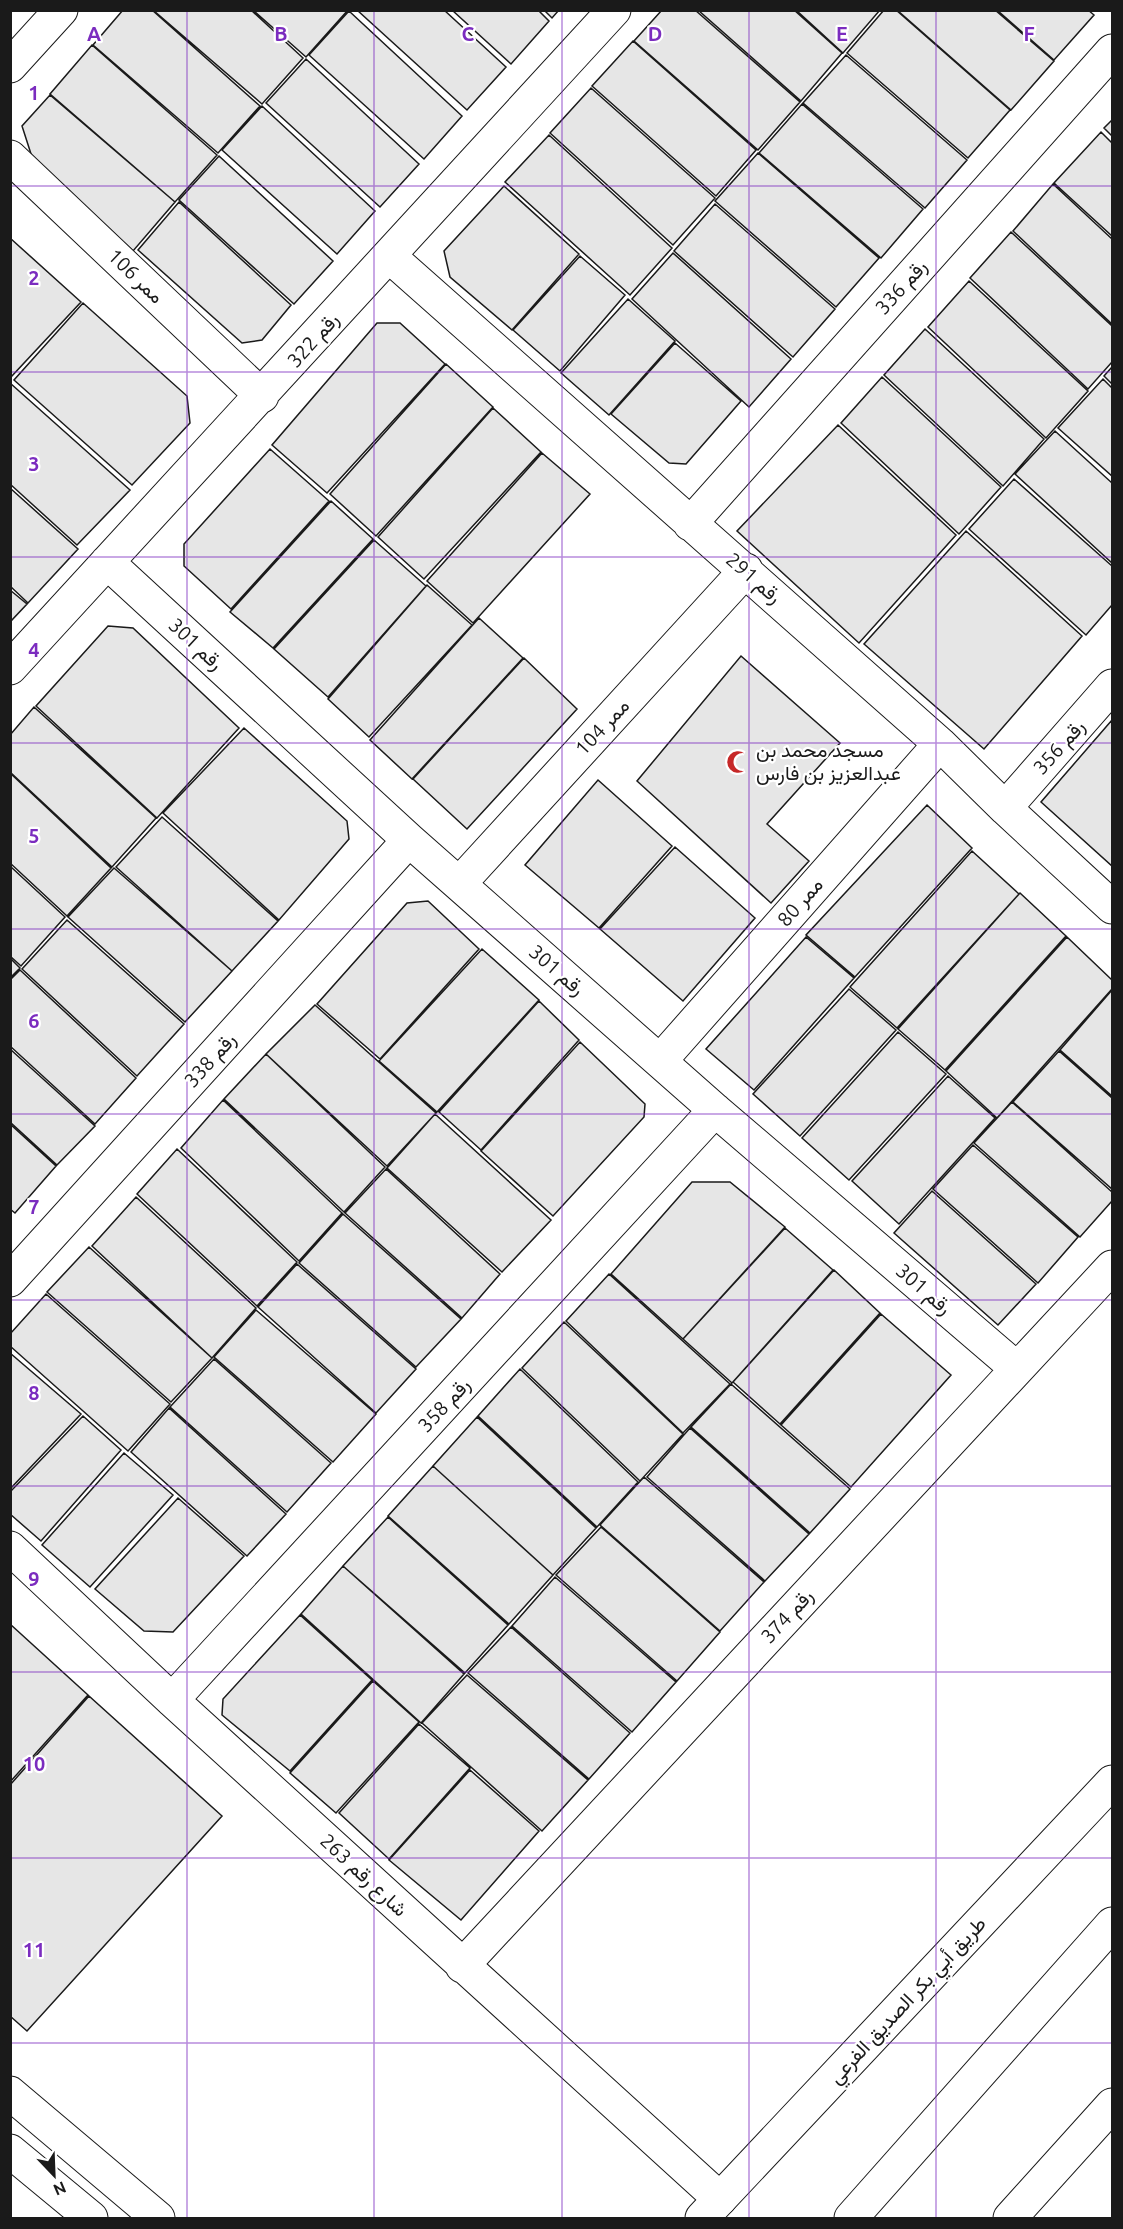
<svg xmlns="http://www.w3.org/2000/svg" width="1123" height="2229" font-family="Ubuntu,Vazirmatn,sans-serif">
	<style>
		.building { fill: #e6e6e6; stroke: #1a1a1a; stroke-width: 1.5 }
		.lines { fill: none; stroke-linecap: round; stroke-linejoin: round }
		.minor-casing { stroke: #1a1a1a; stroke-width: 35 }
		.secondary-casing { stroke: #1a1a1a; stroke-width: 35 }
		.primary-casing { stroke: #1a1a1a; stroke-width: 35 }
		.trunk-casing { stroke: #1a1a1a; stroke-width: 35 }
		.minor { stroke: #fff; stroke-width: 33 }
		.secondary { stroke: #fff; stroke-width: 33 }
		.primary { stroke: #fff; stroke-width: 33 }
		.trunk { stroke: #fff; stroke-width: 33 }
		.grid { fill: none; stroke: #7b2cbf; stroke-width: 1.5; stroke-opacity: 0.55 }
		.labels { text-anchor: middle; stroke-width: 4.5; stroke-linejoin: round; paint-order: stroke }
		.street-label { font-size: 20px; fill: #1a1a1a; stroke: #fff }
		.poi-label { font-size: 20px; fill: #1a1a1a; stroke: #fff; text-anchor: start }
		.grid-label { font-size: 20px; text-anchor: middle; font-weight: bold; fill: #7b2cbf; stroke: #fff; stroke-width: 4.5; stroke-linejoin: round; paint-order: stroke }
	</style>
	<rect width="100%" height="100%" fill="#fff"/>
	<path class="building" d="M 123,10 L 152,10 L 260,106 L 218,153 L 93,45 Z
		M 153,10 L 251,10 L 303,58 L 262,104 Z
		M 253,10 L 348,10 L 306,57 Z
		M 357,10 L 444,10 L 506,67 L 467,110 Z
		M 452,10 L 538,10 L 549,21 L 511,64 Z
		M 544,10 L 559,10 L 552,18 Z
		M 662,10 L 695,10 L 800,102 L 758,150 L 634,41 Z
		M 698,10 L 794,10 L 842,53 L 801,101 Z
		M 796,10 L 880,10 L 843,53 Z
		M 884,10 L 896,10 L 1010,110 L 968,158 L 847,53 Z
		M 897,10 L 995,10 L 1054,61 L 1011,110 Z
		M 997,10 L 1088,10 L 1094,15 L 1054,60 Z
		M 349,11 L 462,116 L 424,159 L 309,55 Z
		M 633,41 L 756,150 L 716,196 L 592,86 Z
		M 92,45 L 217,155 L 175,202 L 50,94 Z
		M 846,55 L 967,160 L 925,208 L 803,103 Z
		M 306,59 L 419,164 L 380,207 L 266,103 Z
		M 591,88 L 715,198 L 673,245 L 550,133 Z
		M 50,95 L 175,202 L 133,251 L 32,157 L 22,126 Z
		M 802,104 L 923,209 L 881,258 L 759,153 Z
		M 262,106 L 375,211 L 337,254 L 222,150 Z
		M 1112,120 L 1112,136 L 1104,128 Z
		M 1101,132 L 1112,143 L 1112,236 L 1054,183 Z
		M 549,135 L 672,248 L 630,295 L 505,182 Z
		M 758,153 L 879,258 L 836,307 L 715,201 Z
		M 219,156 L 333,261 L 294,304 L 179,200 Z
		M 1053,184 L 1112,239 L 1112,324 L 1013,231 Z
		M 504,186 L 579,254 L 512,330 L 450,277 L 444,251 Z
		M 179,202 L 291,305 L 262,340 L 242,343 L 138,250 Z
		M 715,204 L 835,309 L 793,357 L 674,251 Z
		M 1011,232 L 1112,326 L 1112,362 L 1088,389 L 970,278 Z
		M 10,238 L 81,302 L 10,378 Z
		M 673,253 L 791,359 L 749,407 L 632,299 Z
		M 580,256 L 625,295 L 560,371 L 513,330 Z
		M 969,281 L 1088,391 L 1046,438 L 928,327 Z
		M 628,299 L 675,341 L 609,415 L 561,373 Z
		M 83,303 L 187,396 L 190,423 L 132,485 L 14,380 Z
		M 377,323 L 400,323 L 445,364 L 327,493 L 272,445 Z
		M 925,329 L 1044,439 L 1003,486 L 884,375 Z
		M 675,343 L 741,401 L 686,464 L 669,463 L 611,414 Z
		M 446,364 L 493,407 L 376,536 L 330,494 Z
		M 1112,367 L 1112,384 L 1104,376 Z
		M 882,377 L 1001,487 L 959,534 L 841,423 Z
		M 1103,379 L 1112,388 L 1112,476 L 1058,428 Z
		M 10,383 L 130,490 L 77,545 L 10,484 Z
		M 493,408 L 541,452 L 424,579 L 378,537 Z
		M 838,425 L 956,535 L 859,643 L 737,531 Z
		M 1055,431 L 1112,483 L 1112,563 L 1015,474 Z
		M 270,449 L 329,501 L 231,609 L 184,566 L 184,544 Z
		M 542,453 L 590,494 L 473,623 L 427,581 Z
		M 1014,479 L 1112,566 L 1112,605 L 1086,635 L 969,529 Z
		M 10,488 L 78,549 L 28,603 L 10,586 Z
		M 331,501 L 373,539 L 273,648 L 230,612 Z
		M 966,531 L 1082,636 L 984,749 L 864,644 Z
		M 374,540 L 426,586 L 328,697 L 274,649 Z
		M 427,585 L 472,625 L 369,737 L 328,699 Z
		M 10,590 L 27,604 L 10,622 Z
		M 479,618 L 523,658 L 412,779 L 370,740 Z
		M 108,626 L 133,628 L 239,728 L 157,818 L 36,706 Z
		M 741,656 L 840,743 L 767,824 L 809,861 L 771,903 L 637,781 Z
		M 524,658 L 577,709 L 467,829 L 413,779 Z
		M 34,707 L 156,818 L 112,867 L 10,772 L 10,735 Z
		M 1112,720 L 1112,866 L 1041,802 Z
		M 244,728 L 347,821 L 349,839 L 279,920 L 163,813 Z
		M 10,773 L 111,868 L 67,916 L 10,863 Z
		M 598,780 L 672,846 L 599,928 L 525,865 Z
		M 927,805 L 972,848 L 855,977 L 806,935 Z
		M 162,817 L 278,921 L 232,971 L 116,867 Z
		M 675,847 L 755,918 L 683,1001 L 600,929 Z
		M 972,851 L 1019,894 L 897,1028 L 850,987 Z
		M 10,866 L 65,917 L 21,966 L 10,956 Z
		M 114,868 L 232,971 L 185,1022 L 68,917 Z
		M 1020,893 L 1066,936 L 945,1070 L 898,1029 Z
		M 428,901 L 479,949 L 380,1059 L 317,1004 L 407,903 Z
		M 67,920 L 184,1024 L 137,1076 L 22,969 Z
		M 806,937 L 854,978 L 754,1090 L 706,1049 Z
		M 1067,937 L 1112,980 L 1112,989 L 997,1118 L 946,1071 Z
		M 482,949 L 539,1000 L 437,1112 L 379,1061 Z
		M 10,958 L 20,968 L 10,978 Z
		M 20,970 L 136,1078 L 95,1124 L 10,1046 L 10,980 Z
		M 849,989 L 896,1030 L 800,1136 L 753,1094 Z
		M 1112,990 L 1112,1096 L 1060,1050 Z
		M 539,1001 L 579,1040 L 481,1150 L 439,1112 Z
		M 315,1005 L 436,1113 L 387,1166 L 266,1054 Z
		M 898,1032 L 946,1074 L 849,1180 L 802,1138 Z
		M 580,1042 L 645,1104 L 644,1117 L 553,1216 L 481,1151 Z
		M 10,1049 L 95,1126 L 57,1165 L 10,1122 Z
		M 1059,1051 L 1112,1098 L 1112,1189 L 1013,1102 Z
		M 266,1054 L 385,1167 L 344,1212 L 224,1099 Z
		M 948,1076 L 995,1118 L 899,1224 L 852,1181 Z
		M 223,1100 L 342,1213 L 299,1261 L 181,1148 Z
		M 1012,1102 L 1112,1192 L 1112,1201 L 1080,1237 L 974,1143 Z
		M 435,1114 L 551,1220 L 502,1272 L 387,1168 Z
		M 10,1124 L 56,1166 L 15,1213 L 10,1209 Z
		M 973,1145 L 1078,1237 L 1038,1283 L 933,1189 Z
		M 177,1149 L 297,1262 L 257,1306 L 137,1194 Z
		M 386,1169 L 500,1274 L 462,1318 L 345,1213 Z
		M 692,1182 L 730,1182 L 785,1227 L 683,1339 L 611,1274 Z
		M 932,1191 L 1036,1284 L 998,1325 L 894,1233 Z
		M 136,1197 L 256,1308 L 212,1358 L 92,1246 Z
		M 343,1214 L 461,1319 L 416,1367 L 299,1263 Z
		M 785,1228 L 833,1270 L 732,1383 L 683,1339 Z
		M 89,1247 L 212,1358 L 171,1402 L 47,1292 Z
		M 297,1264 L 416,1369 L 376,1413 L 258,1307 Z
		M 834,1270 L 880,1313 L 780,1424 L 733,1382 Z
		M 609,1274 L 730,1384 L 683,1433 L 566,1321 Z
		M 46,1294 L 170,1404 L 128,1451 L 10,1346 L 10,1334 Z
		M 256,1310 L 376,1414 L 333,1462 L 214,1357 Z
		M 881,1314 L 951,1375 L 851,1487 L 781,1425 Z
		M 564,1322 L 683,1434 L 640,1481 L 522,1368 Z
		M 10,1353 L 81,1414 L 10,1489 Z
		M 214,1359 L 331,1463 L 287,1512 L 170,1407 Z
		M 520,1369 L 638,1482 L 597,1527 L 478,1416 Z
		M 731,1384 L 850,1489 L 810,1533 L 691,1427 Z
		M 169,1408 L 286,1514 L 247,1556 L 131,1452 Z
		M 83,1416 L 121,1450 L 41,1541 L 10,1514 L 10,1492 Z
		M 477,1417 L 596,1528 L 553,1575 L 433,1466 Z
		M 690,1428 L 809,1534 L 765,1581 L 647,1477 Z
		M 124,1453 L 173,1495 L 90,1587 L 42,1545 Z
		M 433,1466 L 553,1575 L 509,1624 L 388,1516 Z
		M 644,1477 L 764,1582 L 720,1631 L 600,1525 Z
		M 178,1498 L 244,1556 L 173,1632 L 144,1631 L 95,1589 Z
		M 388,1517 L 508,1625 L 465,1673 L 343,1566 Z
		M 601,1527 L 720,1632 L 677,1681 L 556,1575 Z
		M 343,1566 L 464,1674 L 421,1723 L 301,1614 Z
		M 555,1577 L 676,1682 L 632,1732 L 512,1626 Z
		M 300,1615 L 372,1680 L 290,1771 L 222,1715 L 223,1699 Z
		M 10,1624 L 88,1695 L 10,1782 Z
		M 511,1627 L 630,1733 L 589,1779 L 468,1673 Z
		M 467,1675 L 588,1780 L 542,1831 L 422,1723 Z
		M 373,1681 L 419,1722 L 336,1813 L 290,1773 Z
		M 89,1696 L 222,1816 L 27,2031 L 10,2016 L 10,1785 Z
		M 419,1724 L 470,1768 L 389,1859 L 339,1813 Z
		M 470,1770 L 539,1831 L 461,1920 L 389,1860 Z"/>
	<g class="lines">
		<g class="minor-casing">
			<path id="minor" d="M 10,66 L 61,10
				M 10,157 L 262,396
				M 389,256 L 940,744 L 1005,808 L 1112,907
				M 690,524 L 1112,51
				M 107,562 L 409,840 L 715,1110 L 1016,1368
				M 10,668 L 614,10
				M 1005,808 L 1112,686
				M 459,884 L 746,570
				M 660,1061 L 940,744
				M 10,1280 L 409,840
				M 10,1548 L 172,1700 L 720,2199
				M 172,1700 L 715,1110
				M 462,1966 L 1112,1267"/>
		</g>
		<g class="secondary-casing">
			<path id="secondary" d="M 10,2093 L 158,2218
				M 702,2218 L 1112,1782
				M 851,2218 L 1112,1924"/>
		</g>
		<g class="primary-casing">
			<path id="primary" d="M 10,2151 L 91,2218"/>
		</g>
		<g class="trunk-casing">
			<path id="trunk" d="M 1010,2218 L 1112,2105"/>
		</g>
		<use href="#minor" class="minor"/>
		<use href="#secondary" class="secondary"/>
		<use href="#primary" class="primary"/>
		<use href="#trunk" class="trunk"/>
	</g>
	<path class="grid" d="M 187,10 L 187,2218M 374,10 L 374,2218M 562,10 L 562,2218M 749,10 L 749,2218M 936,10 L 936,2218M 10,186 L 1112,186M 10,372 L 1112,372M 10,557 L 1112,557M 10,743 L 1112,743M 10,929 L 1112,929M 10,1114 L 1112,1114M 10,1300 L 1112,1300M 10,1486 L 1112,1486M 10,1672 L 1112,1672M 10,1858 L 1112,1858M 10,2043 L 1112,2043"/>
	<defs>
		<g id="mosque-bare" transform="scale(1.8)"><path d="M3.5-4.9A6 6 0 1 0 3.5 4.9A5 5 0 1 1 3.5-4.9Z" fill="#c62828" stroke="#fff" stroke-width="2.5" paint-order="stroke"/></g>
	</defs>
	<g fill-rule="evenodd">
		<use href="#mosque-bare" x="738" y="762"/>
	</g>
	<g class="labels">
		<g class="street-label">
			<text transform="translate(136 276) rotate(44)" y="7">ممر 106</text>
			<text transform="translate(901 287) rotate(-48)" y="7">رقم 336</text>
			<text transform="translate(313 340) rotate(-48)" y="7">رقم 322</text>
			<text transform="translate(754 578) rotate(41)" y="7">رقم 291</text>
			<text transform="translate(196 644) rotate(43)" y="7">رقم 301</text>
			<text transform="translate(602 727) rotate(-47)" y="7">ممر 104</text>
			<text transform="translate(1059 747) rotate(-48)" y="7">رقم 356</text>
			<text transform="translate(800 902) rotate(-49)" y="7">ممر 80</text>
			<text transform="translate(557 970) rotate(41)" y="7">رقم 301</text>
			<text transform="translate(210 1060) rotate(-48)" y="7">رقم 338</text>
			<text transform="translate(924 1289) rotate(41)" y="7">رقم 301</text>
			<text transform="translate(444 1405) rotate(-47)" y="7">رقم 358</text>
			<text transform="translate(787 1616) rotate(-47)" y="7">رقم 374</text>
			<text transform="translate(364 1875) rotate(43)" y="7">شارع رقم 263</text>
			<text transform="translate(907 2000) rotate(-47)" y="7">طريق أبي بكر الصديق الفرعي</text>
		</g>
		<g class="poi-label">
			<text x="756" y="757">مسجد محمد بن<tspan x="756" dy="23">عبدالعزيز بن فارس</tspan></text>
		</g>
	</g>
	<g class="grid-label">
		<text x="94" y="41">A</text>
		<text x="281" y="41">B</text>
		<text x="468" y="41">C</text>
		<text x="655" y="41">D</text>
		<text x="842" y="41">E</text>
		<text x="1029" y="41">F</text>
		<text x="34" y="100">1</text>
		<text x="34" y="285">2</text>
		<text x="34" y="471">3</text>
		<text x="34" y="657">4</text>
		<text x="34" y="843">5</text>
		<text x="34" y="1028">6</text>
		<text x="34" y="1214">7</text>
		<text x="34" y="1400">8</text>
		<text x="34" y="1586">9</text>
		<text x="34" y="1771">10</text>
		<text x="34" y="1957">11</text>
	</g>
	<rect width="1123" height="2229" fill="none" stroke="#1a1a1a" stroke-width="24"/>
	<g transform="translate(54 2175) rotate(157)" stroke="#ffffff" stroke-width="4.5" paint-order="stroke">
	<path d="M0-4.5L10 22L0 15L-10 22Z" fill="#1a1a1a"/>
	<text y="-9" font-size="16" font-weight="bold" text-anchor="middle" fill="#1a1a1a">N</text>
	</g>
</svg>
